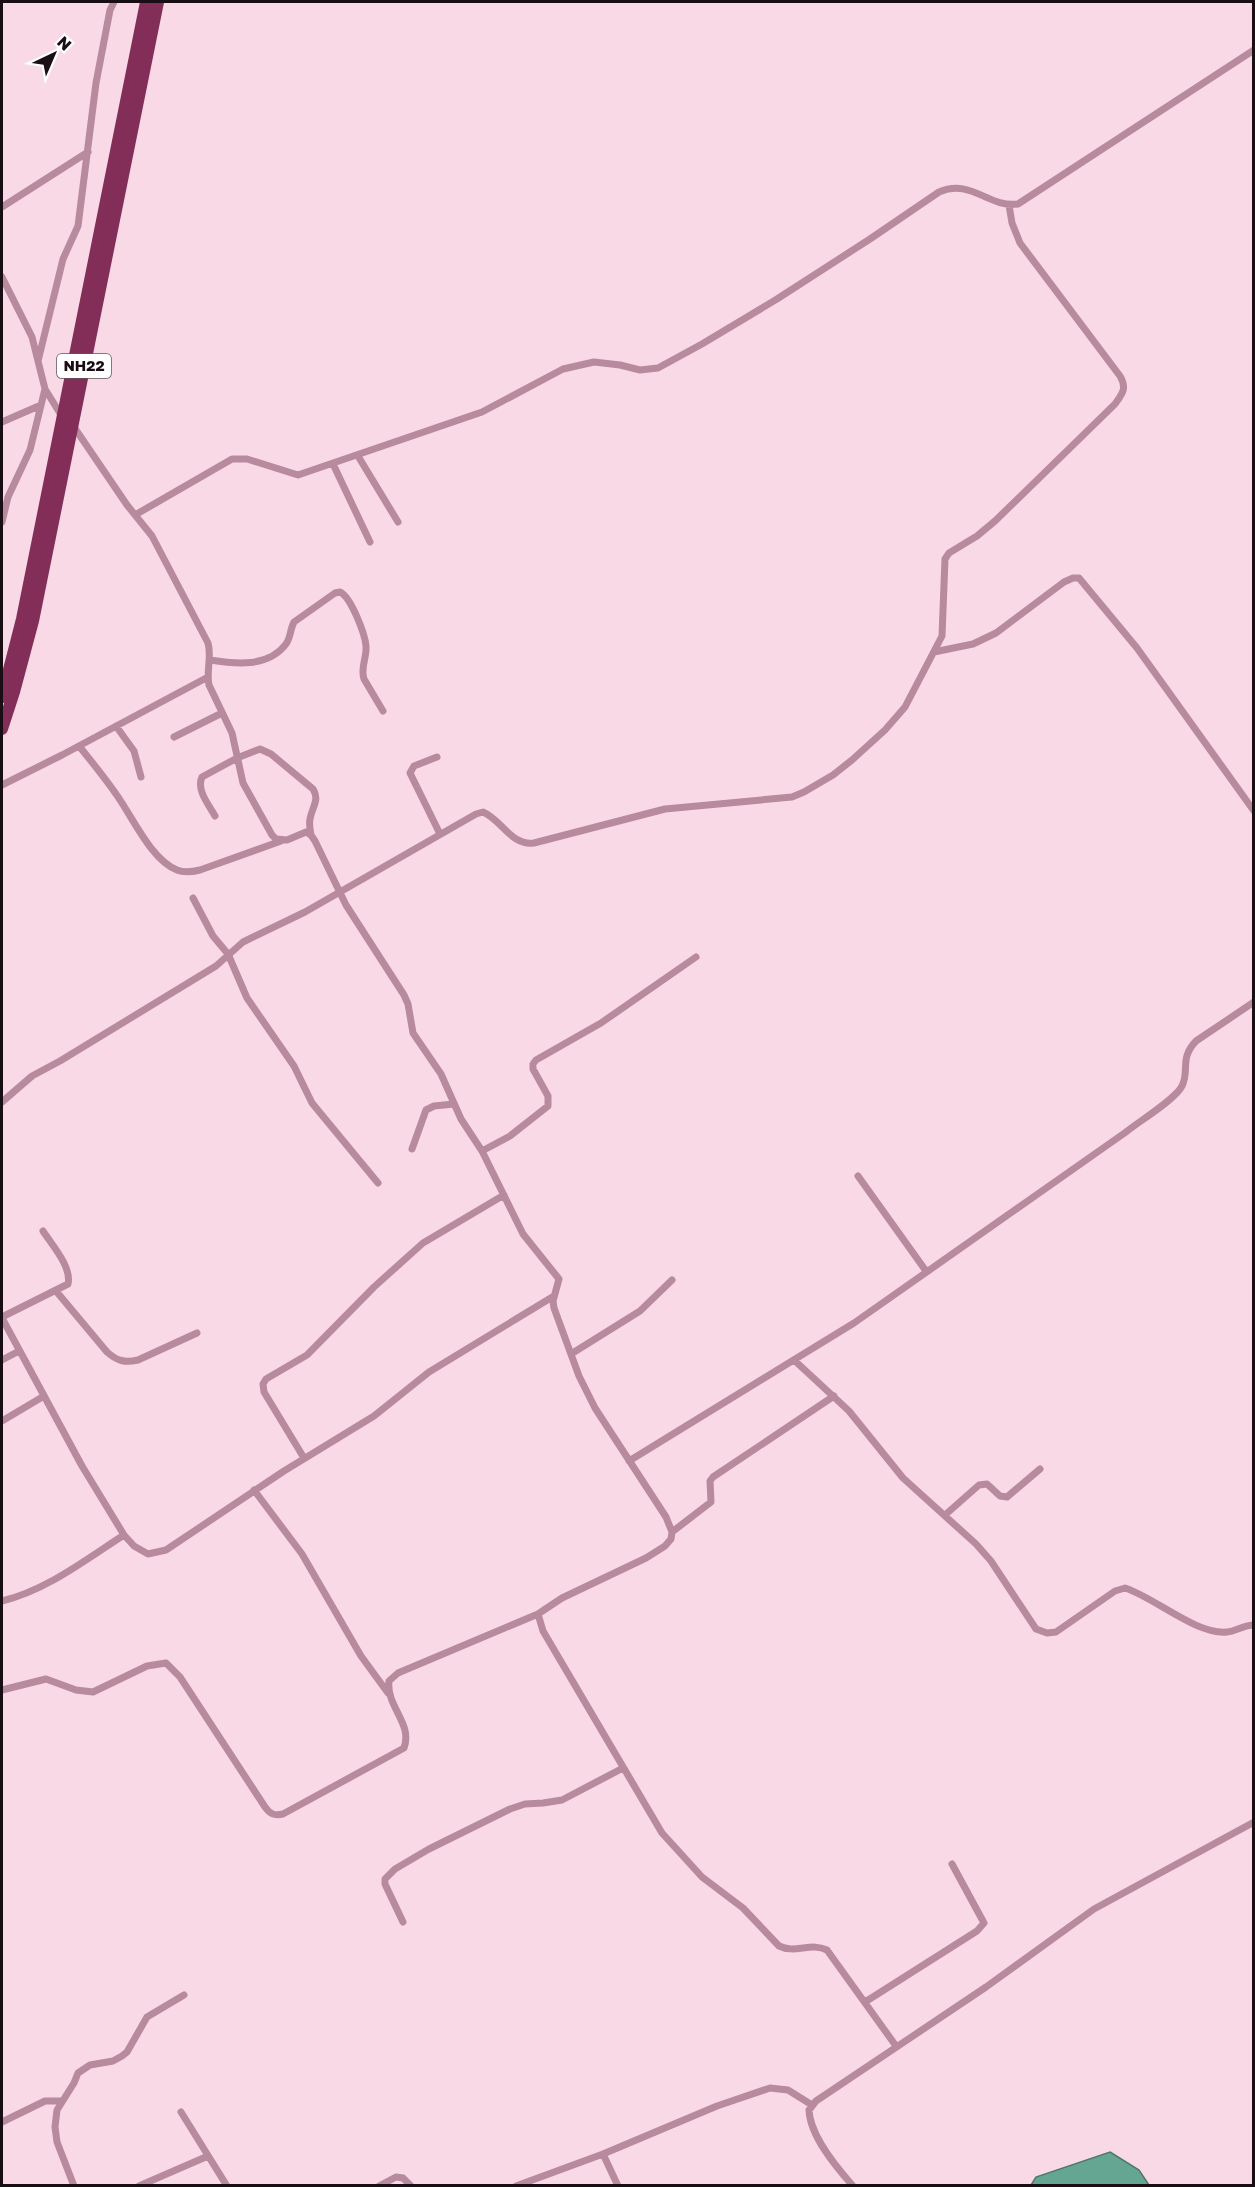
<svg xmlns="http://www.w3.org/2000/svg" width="1255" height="2187" font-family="'Golos Text',sans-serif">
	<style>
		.water { fill: #65a693; stroke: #4e786d; stroke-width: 1.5 }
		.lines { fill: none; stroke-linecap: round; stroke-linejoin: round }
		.minor { stroke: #b78a9d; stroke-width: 7 }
		.trunk { stroke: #822e58; stroke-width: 12 }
		.labels { text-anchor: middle; stroke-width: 4.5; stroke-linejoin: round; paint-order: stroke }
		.shield { fill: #fff; stroke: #5e565a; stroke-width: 1.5 }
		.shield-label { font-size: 15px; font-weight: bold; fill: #190e13 }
	</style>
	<rect width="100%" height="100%" fill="#fad9e6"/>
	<path class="water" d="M 1110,2152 L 1139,2170 L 1149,2185 L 1031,2185 L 1036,2177 Z"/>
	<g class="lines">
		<path class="minor" d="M 2,207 L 88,152
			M 2,277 L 32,337 L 45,389 L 61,415
			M 38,361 L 63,259 L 78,226 L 96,83 L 110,10 L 114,2
			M 2,422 L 41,405
			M 358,456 L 398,522
			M 333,464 L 370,542
			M 135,515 L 232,459 L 247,459 L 298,475 L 482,412 L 563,369 L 594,362 L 620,365 L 640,370 L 658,368 L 702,344 L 777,299 L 870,239 L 939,192 C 971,178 988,208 1018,204 L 1254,50
			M 2,522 L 8,497 L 30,450 L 45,389
			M 934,652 L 973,644 L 996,633 L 1064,582 L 1073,578 L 1079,578 L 1137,648 L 1254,811
			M 210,660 C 235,664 268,668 286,644 C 291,637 290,629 294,622 L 335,593 L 340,592 C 351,597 365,634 366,646 C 367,658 360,668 364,679 L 383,711
			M 116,726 L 134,751 L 141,777
			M 174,737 L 222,713
			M 79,746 C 92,762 105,778 116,794 C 132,816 151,860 177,870 C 184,873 192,872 200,870 L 281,841
			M 437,757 L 414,766 L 410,773 L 440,834
			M 2,785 L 62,755 L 208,677
			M 215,816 C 209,805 196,790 202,777 L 237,758 L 260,749 L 271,754 L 313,789 C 320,800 312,807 310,819 C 309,824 310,830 311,835
			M 193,898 L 213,936 L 228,954 L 247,998 L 294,1066 L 312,1103 L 378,1183
			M 2,1102 L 32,1076 L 60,1061 L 216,966 L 243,942 L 305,912 L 476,814 L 483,812 C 502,820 511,846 534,843 L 665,809 L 792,797 L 804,792 L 833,775 L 852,760 L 885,730 L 905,707 L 942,636 L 945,559 L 949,553 L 977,536 L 995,521 L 1115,404 C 1123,393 1127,388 1120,376 L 1020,243 L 1012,223 L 1009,205
			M 412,1149 L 426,1110 L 434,1106 L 454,1104
			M 482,1151 L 510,1136 L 548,1106 L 548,1096 L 533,1069 L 533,1064 L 536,1060 L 601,1023 L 696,957
			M 858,1176 L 926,1271
			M 56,1291 L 107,1352 C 117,1361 125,1363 138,1360 L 197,1333
			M 2,1317 L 68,1284 C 72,1267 52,1245 43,1231
			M 2,1318 L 82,1466 L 124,1535 L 134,1546 L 148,1554 L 166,1550 L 284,1471 L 374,1416 L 429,1372 L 554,1296
			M 571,1354 L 640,1311 L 672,1280
			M 2,1360 L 19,1351
			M 794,1360 L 849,1411 L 903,1478 L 976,1544 L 991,1561 L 1036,1629 L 1047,1633 L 1056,1632 L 1115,1591 L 1125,1588 C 1154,1597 1196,1635 1227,1632 C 1236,1631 1244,1625 1254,1625
			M 2,1421 L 44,1396
			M 304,1458 L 264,1392 L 263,1384 L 266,1379 L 307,1355 L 374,1287 L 423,1243 L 504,1195
			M 629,1461 L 854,1323 L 1126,1132 C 1138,1122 1176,1099 1182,1086 C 1190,1070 1179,1059 1196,1041 L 1254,1002
			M 254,1490 L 302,1554 L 361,1656 L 388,1693
			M 945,1515 L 979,1485 L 987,1484 L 1000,1496 L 1007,1497 L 1040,1469
			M 672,1532 L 711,1502 L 710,1481 L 713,1477 L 834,1396
			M 2,1601 C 47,1590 85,1560 124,1535
			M 538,1614 L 543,1631 L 662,1833 L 702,1877 L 743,1908 L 779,1946 C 795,1954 811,1942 827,1950 L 896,2046
			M 2,1690 L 46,1679 L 76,1690 L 93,1692 L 147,1666 L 166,1663 L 180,1677 L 265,1807 C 270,1814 274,1816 283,1814 L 404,1748 C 413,1723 386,1707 389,1681 L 398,1673 L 538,1614 L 562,1598 L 646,1558 L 665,1546 L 671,1539 L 672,1532 L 666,1517 L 595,1408 L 579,1376 L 554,1308 L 553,1301 L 559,1279 L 523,1234 L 482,1151 L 461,1119 L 441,1074 L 413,1033 L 408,1004 L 404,995 L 346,905 L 315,841 L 311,835 L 306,832 L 287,840 L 276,839 L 272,835 L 243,783 L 232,733 L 209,685 C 206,671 212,657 208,643 L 152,536 L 127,505 L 74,427
			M 403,1922 L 385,1884 L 385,1879 L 395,1869 L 429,1849 L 510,1809 L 525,1804 L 543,1803 L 562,1800 L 623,1768
			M 865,2002 L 977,1931 L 984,1923 L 952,1864
			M 181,2112 L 227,2186
			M 2,2122 L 45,2101 L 62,2101
			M 603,2154 L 618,2186
			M 74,2186 L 57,2142 L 55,2127 L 57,2110 L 74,2083 L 78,2073 L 90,2065 L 113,2061 L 122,2056 L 127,2052 L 147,2017 L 184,1995
			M 139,2186 L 208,2156
			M 379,2186 L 396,2177 L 403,2178 L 411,2186
			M 516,2186 L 603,2154 L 717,2106 L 770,2088 L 788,2090 L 812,2105
			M 853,2186 C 836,2167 810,2136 809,2110 L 816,2101 L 986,1987 L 1094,1909 L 1254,1822"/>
		<path class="trunk" d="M 2,697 L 22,619 L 146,2
			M 2,729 L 14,692 L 33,621 L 158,2"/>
	</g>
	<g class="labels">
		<rect class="shield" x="57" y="354" width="54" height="24" rx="4.5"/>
		<g class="shield-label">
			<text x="84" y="371">NH22</text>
		</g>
	</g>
	<rect width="1255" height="2187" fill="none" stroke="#190e13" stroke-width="6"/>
	<g transform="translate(54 54) rotate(44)" stroke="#ffffff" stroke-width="4.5" paint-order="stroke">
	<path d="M0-4.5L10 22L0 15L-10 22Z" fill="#190e13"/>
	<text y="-9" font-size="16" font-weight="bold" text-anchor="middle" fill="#190e13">N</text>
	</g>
</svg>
